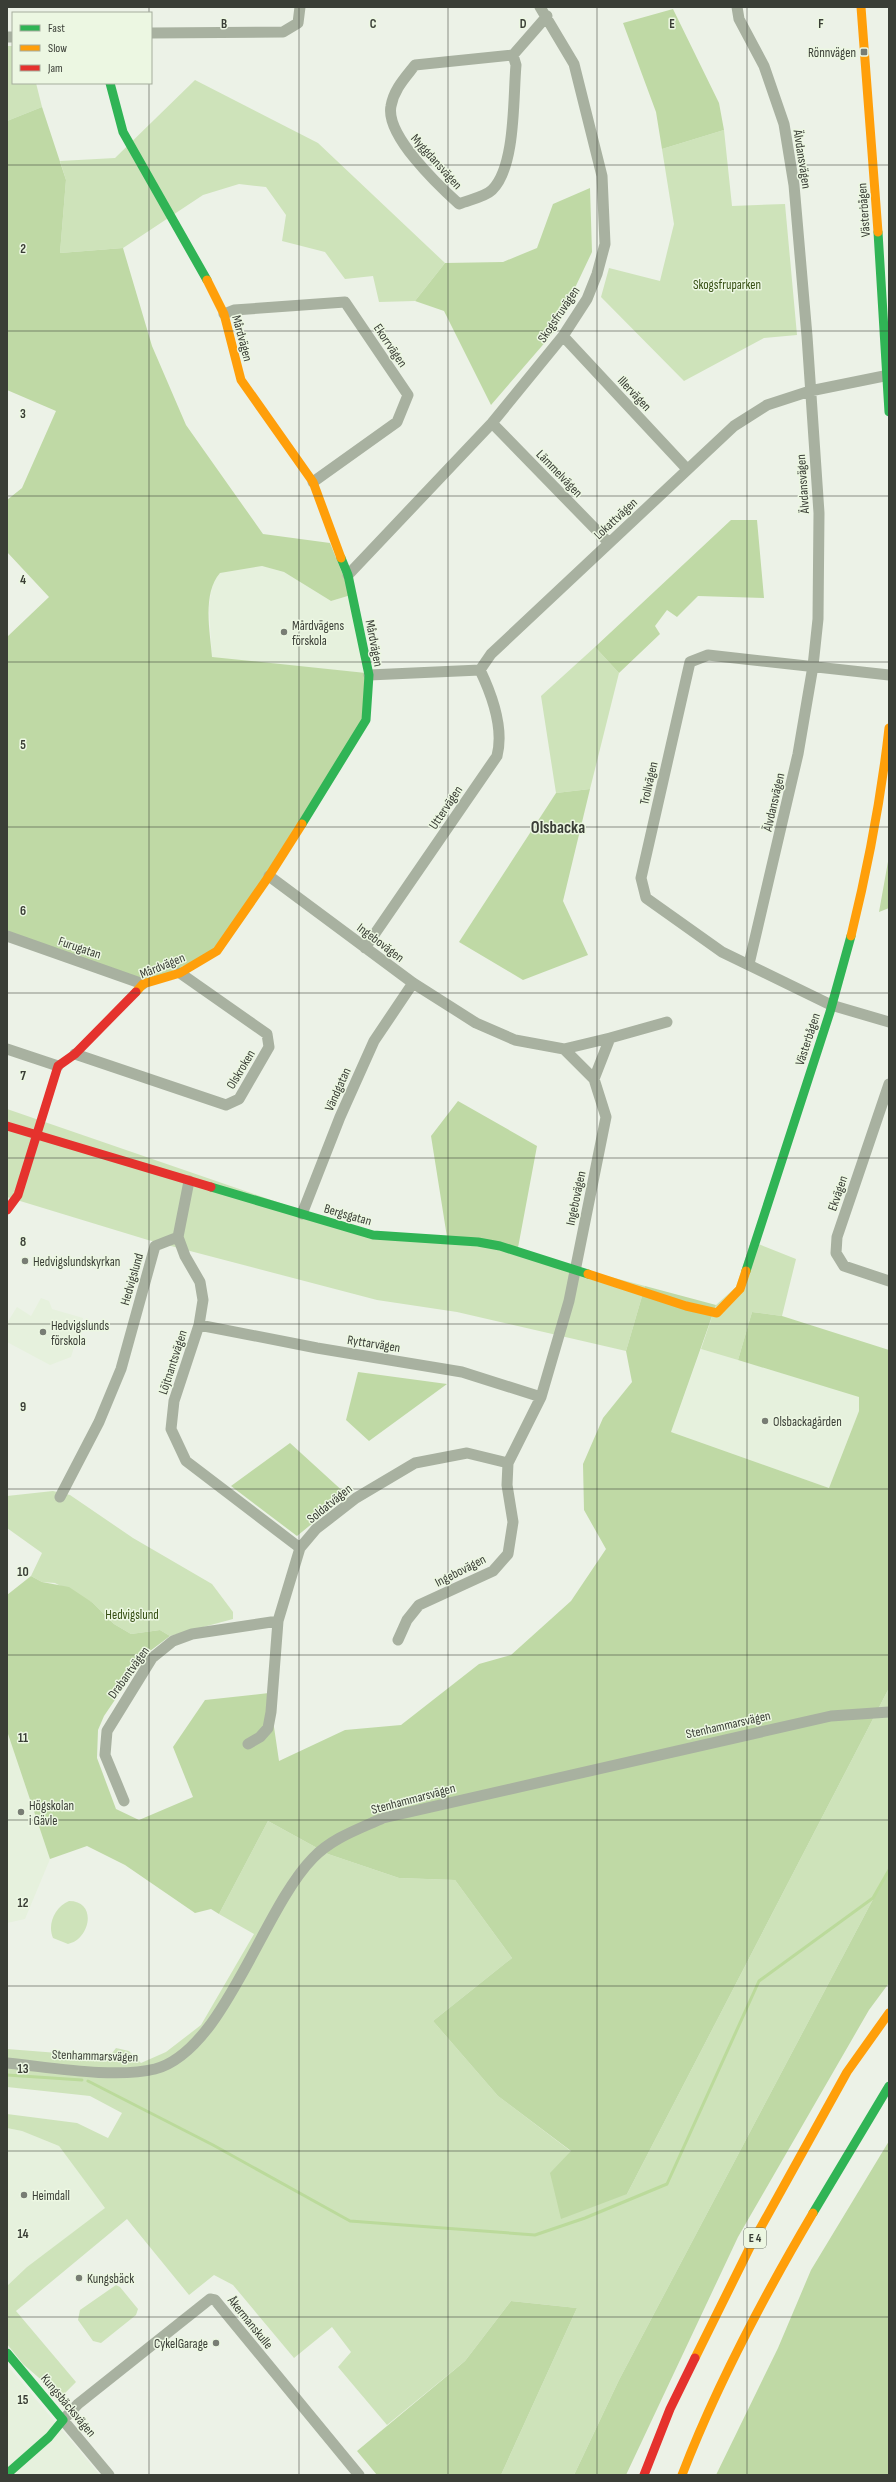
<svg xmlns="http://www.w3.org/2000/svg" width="896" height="2482" font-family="'Sofia Sans Condensed',sans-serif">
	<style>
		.built { fill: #e6f1dd }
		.green { fill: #cee3ba }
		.forest { fill: #bfd9a5 }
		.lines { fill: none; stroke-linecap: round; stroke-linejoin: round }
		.stream { stroke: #bbda9b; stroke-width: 3 }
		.street { stroke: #a8b1a0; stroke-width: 11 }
		.fast { stroke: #30b455; stroke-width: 9 }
		.slow { stroke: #ff9f0a; stroke-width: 9 }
		.jam { stroke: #e5322d; stroke-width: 9 }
		.grid { fill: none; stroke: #3a3e36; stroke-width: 1; stroke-opacity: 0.55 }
		.poi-dot { fill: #787d74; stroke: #ecf7e2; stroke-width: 1.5 }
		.labels { text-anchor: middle; stroke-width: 3; stroke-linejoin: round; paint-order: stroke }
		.shield { fill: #ecf7e2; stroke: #6f766a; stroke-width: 1 }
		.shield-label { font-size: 12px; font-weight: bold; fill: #3a3e36 }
		.poi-label { font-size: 13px; fill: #3a3e36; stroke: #ecf7e2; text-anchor: start }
		.street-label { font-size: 13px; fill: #3a3e36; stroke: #ecf7e2 }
		.park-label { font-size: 13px; fill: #354e12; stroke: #ecf7e2 }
		.district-label { font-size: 17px; font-weight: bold; fill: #3a3e36; stroke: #ecf7e2 }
		.grid-label { font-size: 13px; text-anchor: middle; font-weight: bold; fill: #3a3e36; stroke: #ecf7e2; stroke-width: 3; stroke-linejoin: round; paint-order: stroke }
	</style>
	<rect width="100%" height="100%" fill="#ecf2e7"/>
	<path class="built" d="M 262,566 L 284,572 L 331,601 L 351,595 L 366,673 L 212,658 L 209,606 L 213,581 L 220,573 Z
		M 41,1298 L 49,1301 L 52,1309 L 83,1318 L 71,1357 L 50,1365 L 7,1342 L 7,1323 L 17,1307 L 31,1316 Z
		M 701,1349 L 859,1396 L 859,1411 L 829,1488 L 671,1432 Z
		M 7,1731 L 50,1859 L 25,1919 L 7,1923 Z
		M 7,2128 L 22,2131 L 59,2146 L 106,2208 L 27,2267 L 7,2286 Z
		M 7,2365 L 100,2475 L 7,2475 Z"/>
	<path class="green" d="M 7,46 L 13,46 L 13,83 L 36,83 L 42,107 L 7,121 Z
		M 195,80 L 318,143 L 445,263 L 415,301 L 379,302 L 373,276 L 345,279 L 325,252 L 282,241 L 286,215 L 266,187 L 239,184 L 203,195 L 123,248 L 60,253 L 66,180 L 60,161 L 115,158 Z
		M 724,130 L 732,206 L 785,204 L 797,335 L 764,338 L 684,381 L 601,297 L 609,268 L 660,281 L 674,224 L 662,149 Z
		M 595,647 L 619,673 L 590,789 L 556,793 L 541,696 Z
		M 7,1109 L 373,1235 L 478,1242 L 645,1286 L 626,1351 L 457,1312 L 377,1300 L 148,1240 L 7,1197 Z
		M 751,1241 L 796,1259 L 782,1316 L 752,1312 L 738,1360 L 701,1349 L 716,1305 L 736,1287 Z
		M 53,1491 L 70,1495 L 133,1538 L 212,1584 L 233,1612 L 233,1619 L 170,1636 L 160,1630 L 131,1634 L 114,1624 L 93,1603 L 55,1583 L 42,1582 L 31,1576 L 42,1553 L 7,1528 L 7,1496 Z
		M 889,1688 L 889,1869 L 619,2380 L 574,2475 L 501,2475 L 577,2308 L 511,2301 L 465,2361 L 387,2425 L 338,2367 L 351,2352 L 332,2327 L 294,2358 L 233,2285 L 214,2275 L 189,2295 L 127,2219 L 16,2311 L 76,2382 L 61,2397 L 23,2364 L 7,2344 L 7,2286 L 27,2267 L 105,2208 L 59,2146 L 22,2131 L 7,2128 L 7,2114 L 77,2123 L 108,2138 L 122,2113 L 90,2096 L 7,2087 L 7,2049 L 109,2057 L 116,2048 L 129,2051 L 141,2063 L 166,2052 L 201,2025 L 254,1934 L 219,1914 L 268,1821 L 328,1854 L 399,1878 L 455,1880 L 512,1958 L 433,2021 L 498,2096 L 627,2194 Z
		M 69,1901 C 98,1901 90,1940 68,1944 L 53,1938 C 47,1924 55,1907 69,1901 Z
		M 116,2285 L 120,2287 L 138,2309 L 136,2315 L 101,2343 L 93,2341 L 78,2320 L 80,2310 Z"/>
	<path class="forest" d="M 673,9 L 719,103 L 724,130 L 662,149 L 656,112 L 623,23 Z
		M 42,107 L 66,180 L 60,253 L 123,248 L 152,346 L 186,425 L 263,534 L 330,543 L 351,595 L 331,601 L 284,572 L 262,566 L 220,573 C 202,594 210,631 212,657 L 366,673 L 366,720 L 217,951 L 143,984 L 7,936 L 7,637 L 49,597 L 7,552 L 7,500 L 22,488 L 56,411 L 7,390 L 7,121 Z
		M 590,188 L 592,252 L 554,332 L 491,405 L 444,311 L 415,301 L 445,263 L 503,262 L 537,248 L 553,204 Z
		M 731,520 L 757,520 L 764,598 L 698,596 L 677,617 L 667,610 L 655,626 L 660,634 L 619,673 L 595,647 Z
		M 590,789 L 563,901 L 588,955 L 523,980 L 459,942 L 556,793 Z
		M 889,856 L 889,908 L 879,912 Z
		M 458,1101 L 537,1146 L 517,1253 L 447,1237 L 431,1136 Z
		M 645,1286 L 716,1305 L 671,1432 L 829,1488 L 859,1411 L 859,1397 L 738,1360 L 752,1312 L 782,1316 L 889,1350 L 889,1688 L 627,2194 L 561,2219 L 550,2173 L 571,2151 L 498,2096 L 433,2021 L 512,1958 L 455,1880 L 399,1878 L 328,1854 L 268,1821 L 219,1914 L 211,1909 L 195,1913 L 125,1865 L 87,1846 L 50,1859 L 7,1731 L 7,1595 L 31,1576 L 42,1582 L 69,1587 L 93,1603 L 114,1624 L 131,1634 L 160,1630 L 170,1636 L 146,1654 L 104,1716 L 98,1730 L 97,1758 L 116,1809 L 139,1820 L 193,1797 L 173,1747 L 205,1700 L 269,1693 L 279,1761 L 345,1730 L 401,1725 L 479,1664 L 511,1655 L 571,1601 L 606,1549 L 584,1510 L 583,1464 L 603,1418 L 632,1382 L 626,1351 Z
		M 358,1372 L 447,1384 L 369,1441 L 346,1420 Z
		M 290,1443 L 347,1495 L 297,1536 L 231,1486 Z
		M 889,1869 L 889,1983 L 869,2010 L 738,2237 L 626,2475 L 574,2475 L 619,2380 Z
		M 889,2141 L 889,2475 L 716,2475 L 778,2348 L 811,2270 Z
		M 511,2301 L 577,2308 L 501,2475 L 377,2475 L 357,2451 L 465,2361 Z"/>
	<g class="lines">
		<path class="stream" d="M 7,2075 L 82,2080
			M 88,2081 L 213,2145 L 350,2221 L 535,2235 L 585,2218 L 667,2184 L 759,1981 L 873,1898 L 889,1870"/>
		<path class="street" d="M 737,7 L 739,19 L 764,66 L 784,124 L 794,185 L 807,336 L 819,513 L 818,619 L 813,666 L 798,754 L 749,964
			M 151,33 L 283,32 L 298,23 L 300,7
			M 7,37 L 13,37
			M 513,55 L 516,65 C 513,97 516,167 492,190 C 485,197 468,200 459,204 C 439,186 385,135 391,106 C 394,89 405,78 415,65 L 513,55 L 547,16
			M 224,314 L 234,310 L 345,302 L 408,395 L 397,422 L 313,482
			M 563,336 L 687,469
			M 492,423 L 609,543
			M 348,575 L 492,423 L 563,336 L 587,299 L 597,274 L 605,244 L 602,176 L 574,64 L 540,7
			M 369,675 L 480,670 L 491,654 L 734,426 L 767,405 L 810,391 L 889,375
			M 889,675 L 708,655 L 690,662 L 641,878 L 646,898 L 722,952 L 831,1005 L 889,1022
			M 269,876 L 413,983 L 476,1023 L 515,1040 L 564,1049 L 594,1079 L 606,1117 L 569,1301 L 541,1397 L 508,1463 L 507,1485 L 513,1522 L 508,1554 L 493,1571 L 419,1605 L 407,1620 L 398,1640
			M 7,936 L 143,984
			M 365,948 L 497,756 C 504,729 492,695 480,670
			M 610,1038 L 667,1022
			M 7,1049 L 58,1066
			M 564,1049 L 610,1038 L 594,1079
			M 75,1054 L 226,1105 L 239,1099 L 269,1047 L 267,1034 L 180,973
			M 889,1084 L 837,1237 L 836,1253 L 844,1266 L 889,1281
			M 189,1181 L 178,1237 L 185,1256 L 200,1282 L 203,1300 L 199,1325 L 174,1401 L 171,1429 L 186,1461 L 300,1548
			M 302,1214 L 340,1117 L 374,1041 L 413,983
			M 199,1325 L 317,1348 L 462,1372 L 541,1397
			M 60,1497 L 99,1422 L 121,1369 L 155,1246 L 178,1237
			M 248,1744 L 260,1737 L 268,1728 L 271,1712 L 278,1621 L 300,1548 L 316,1529 L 356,1498 L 415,1463 L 467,1453 L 508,1463
			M 124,1801 L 105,1755 L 107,1731 L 152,1658 L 173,1641 L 192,1634 L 278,1621
			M 7,2063 C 49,2067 115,2079 155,2069 C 224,2051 262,1910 313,1858 C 332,1838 359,1829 383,1818 L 831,1716 L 889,1712
			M 109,2475 L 63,2420 L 78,2404 L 210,2299 L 215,2300 L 359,2475"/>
		<path class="fast" d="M 110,83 L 123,132 L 207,280
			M 878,232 L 889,412
			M 302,824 L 366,720 L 369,675 L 348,575 L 341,558
			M 211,1187 L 373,1235 L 478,1242 L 500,1246 L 588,1274
			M 746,1271 L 830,1012 L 851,936
			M 813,2213 L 889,2086
			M 7,2353 L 63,2420 L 49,2437 L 7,2474"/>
		<path class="slow" d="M 861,7 L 878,232
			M 207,280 L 224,314 L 241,380 L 313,482 L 341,558
			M 851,936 C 868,867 881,799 889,728
			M 136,992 L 143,984 L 180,973 L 217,951 L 269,876 L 302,824
			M 588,1274 L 686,1306 L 717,1313 L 740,1289 L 746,1271
			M 695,2358 L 751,2245 L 847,2072 L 889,2013
			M 682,2475 C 717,2384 764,2296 813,2213"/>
		<path class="jam" d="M 7,1126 L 211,1187
			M 7,1210 L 18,1195 L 58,1066 L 75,1054 L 136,992
			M 644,2475 L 670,2409 L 695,2358"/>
	</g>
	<path class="grid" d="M 149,7 L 149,13M 299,7 L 299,2475M 448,7 L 448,2475M 597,7 L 597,2475M 747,7 L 747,2475M 149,83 L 149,2475M 7,165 L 889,165M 7,331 L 889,331M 7,496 L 889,496M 7,662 L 889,662M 7,827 L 889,827M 7,993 L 889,993M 7,1158 L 889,1158M 7,1324 L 889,1324M 7,1489 L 889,1489M 7,1655 L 889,1655M 7,1820 L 889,1820M 7,1986 L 889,1986M 7,2151 L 889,2151M 7,2317 L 889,2317"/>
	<g class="poi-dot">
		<rect x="860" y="48" width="8" height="8" rx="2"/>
		<circle cx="284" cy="632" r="4"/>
		<circle cx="25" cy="1261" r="4"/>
		<circle cx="43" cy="1332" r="4"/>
		<circle cx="765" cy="1421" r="4"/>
		<circle cx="21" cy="1812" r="4"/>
		<circle cx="24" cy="2195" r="4"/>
		<circle cx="79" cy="2278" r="4"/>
		<circle cx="216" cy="2343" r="4"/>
	</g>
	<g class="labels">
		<rect class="shield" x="744" y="2228" width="22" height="20" rx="3"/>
		<g class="shield-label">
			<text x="755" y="2242">E 4</text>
		</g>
		<g class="poi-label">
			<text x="856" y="57" text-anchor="end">Rönnvägen</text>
			<text x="292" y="630">Mårdvägens<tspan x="292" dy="15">förskola</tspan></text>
			<text x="33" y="1266">Hedvigslundskyrkan</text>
			<text x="51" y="1330">Hedvigslunds<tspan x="51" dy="15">förskola</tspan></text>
			<text x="773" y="1426">Olsbackagården</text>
			<text x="29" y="1810">Högskolan<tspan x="29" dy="15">i Gävle</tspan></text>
			<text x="32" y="2200">Heimdall</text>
			<text x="87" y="2283">Kungsbäck</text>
			<text x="208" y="2348" text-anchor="end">CykelGarage</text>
		</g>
		<g class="street-label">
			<text transform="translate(803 159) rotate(81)" y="5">Älvdansvägen</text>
			<text transform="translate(437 161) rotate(48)" y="5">Myggdansvägen</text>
			<text transform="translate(863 210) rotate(-94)" y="5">Västerbågen</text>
			<text transform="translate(558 314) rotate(-56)" y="5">Skogsfruvägen</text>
			<text transform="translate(243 338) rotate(75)" y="5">Mårdvägen</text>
			<text transform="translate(391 345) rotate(56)" y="5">Ekorrvägen</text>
			<text transform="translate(635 393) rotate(47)" y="5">Illervägen</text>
			<text transform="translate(560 473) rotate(46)" y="5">Lämmelvägen</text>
			<text transform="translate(802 484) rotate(-94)" y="5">Älvdansvägen</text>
			<text transform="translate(615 518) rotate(-43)" y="5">Lokattvägen</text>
			<text transform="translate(375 643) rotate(79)" y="5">Mårdvägen</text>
			<text transform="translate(648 783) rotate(-77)" y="5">Trollvägen</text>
			<text transform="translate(773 802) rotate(-77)" y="5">Älvdansvägen</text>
			<text transform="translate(445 807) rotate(-56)" y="5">Uttervägen</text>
			<text transform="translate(381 942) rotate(37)" y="5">Ingebovägen</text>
			<text transform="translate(80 947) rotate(19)" y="5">Furugatan</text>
			<text transform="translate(162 965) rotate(-22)" y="5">Mårdvägen</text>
			<text transform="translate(807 1039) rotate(-72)" y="5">Västerbågen</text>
			<text transform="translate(240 1069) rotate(-59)" y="5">Olskroken</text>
			<text transform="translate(337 1089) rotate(-66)" y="5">Vändgatan</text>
			<text transform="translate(837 1193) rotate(-71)" y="5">Ekvägen</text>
			<text transform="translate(575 1198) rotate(-78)" y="5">Ingebovägen</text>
			<text transform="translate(348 1214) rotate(16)" y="5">Bergsgatan</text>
			<text transform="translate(131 1279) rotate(-74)" y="5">Hedvigslund</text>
			<text transform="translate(374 1343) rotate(9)" y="5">Ryttarvägen</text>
			<text transform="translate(172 1362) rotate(-72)" y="5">Löjtnantsvägen</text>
			<text transform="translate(329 1503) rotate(-39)" y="5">Soldatvägen</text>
			<text transform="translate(460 1570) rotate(-27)" y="5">Ingebovägen</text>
			<text transform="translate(128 1672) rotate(-54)" y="5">Drabantvägen</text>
			<text transform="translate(728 1724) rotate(-13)" y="5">Stenhammarsvägen</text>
			<text transform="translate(413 1798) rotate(-15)" y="5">Stenhammarsvägen</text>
			<text transform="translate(95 2055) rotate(2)" y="5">Stenhammarsvägen</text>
			<text transform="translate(251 2322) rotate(51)" y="5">Åkermanskulle</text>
			<text transform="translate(69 2405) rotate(50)" y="5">Kungsbäcksvägen</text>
		</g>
		<g class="park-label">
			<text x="727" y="289">Skogsfruparken</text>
			<text x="132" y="1619">Hedvigslund</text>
		</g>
		<g class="district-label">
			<text x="558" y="833">Olsbacka</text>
		</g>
	</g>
	<g class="grid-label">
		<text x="224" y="28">B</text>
		<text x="373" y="28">C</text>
		<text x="523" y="28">D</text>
		<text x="672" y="28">E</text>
		<text x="821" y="28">F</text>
		<text x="23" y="253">2</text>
		<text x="23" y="418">3</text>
		<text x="23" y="584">4</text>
		<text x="23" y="749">5</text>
		<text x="23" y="915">6</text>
		<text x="23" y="1080">7</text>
		<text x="23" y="1246">8</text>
		<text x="23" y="1411">9</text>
		<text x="23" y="1576">10</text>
		<text x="23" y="1742">11</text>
		<text x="23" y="1907">12</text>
		<text x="23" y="2073">13</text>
		<text x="23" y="2238">14</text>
		<text x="23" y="2404">15</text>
	</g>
	<rect width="896" height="2482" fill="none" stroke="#3a3e36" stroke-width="16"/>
	<rect x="12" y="12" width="140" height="72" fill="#ecf7e2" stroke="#a5ad9d"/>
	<rect x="20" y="25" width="20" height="6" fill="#30b455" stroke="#a5ad9d"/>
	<text x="48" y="32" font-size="12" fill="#3a3e36">Fast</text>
	<rect x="20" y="45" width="20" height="6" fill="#ff9f0a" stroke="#a5ad9d"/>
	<text x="48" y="52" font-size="12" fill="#3a3e36">Slow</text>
	<rect x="20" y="65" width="20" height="6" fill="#e5322d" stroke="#a5ad9d"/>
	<text x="48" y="72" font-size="12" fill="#3a3e36">Jam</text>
</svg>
